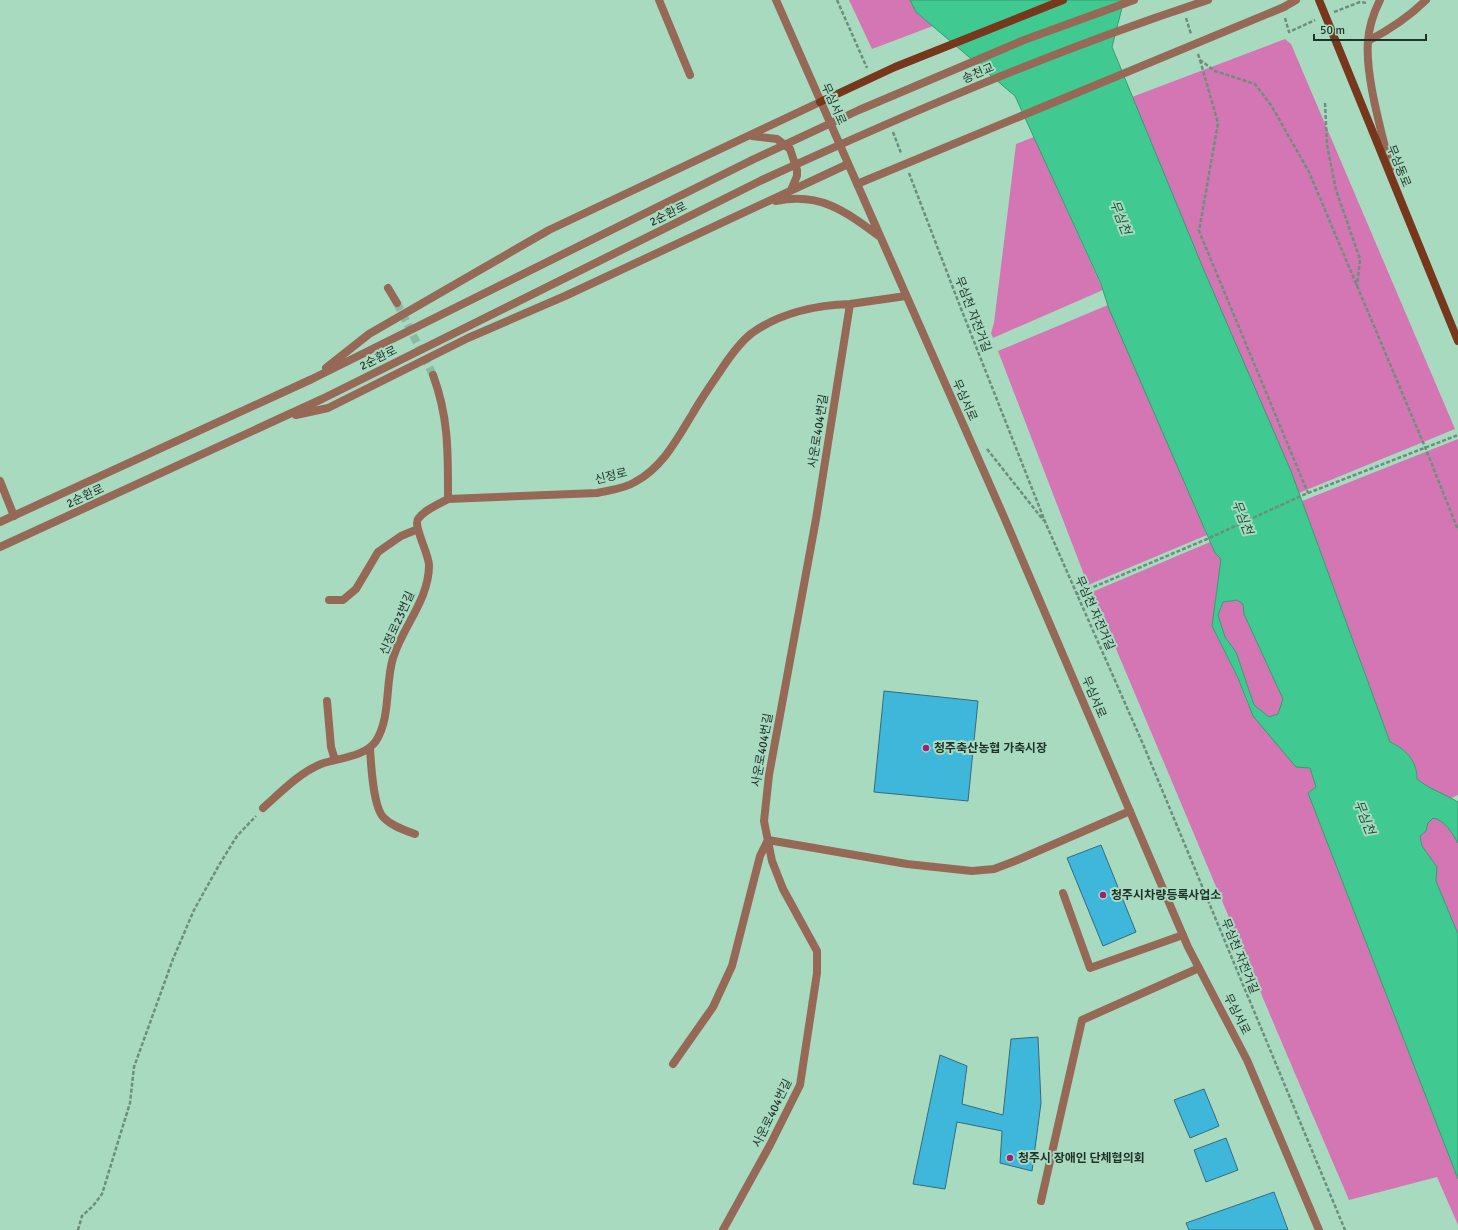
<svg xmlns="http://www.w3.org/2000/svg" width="1458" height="1230" font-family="Signika,'Noto Sans KR',sans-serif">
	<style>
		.green { fill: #d576b4 }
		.water { fill: #40c990; stroke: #369c71; fill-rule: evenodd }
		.building { fill: #3fb7da; stroke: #356b7c }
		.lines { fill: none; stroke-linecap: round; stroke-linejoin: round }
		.minor-tunnel { stroke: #8db8a2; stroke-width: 8; stroke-dasharray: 8 4; stroke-linecap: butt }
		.path { stroke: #6b8f7c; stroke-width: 2.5; stroke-dasharray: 4 2; stroke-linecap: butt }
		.service { stroke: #966957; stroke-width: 8 }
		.minor { stroke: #966957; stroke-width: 8 }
		.tertiary { stroke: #966957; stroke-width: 8 }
		.secondary { stroke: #77371d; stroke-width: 8 }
		.tertiary-bridge { stroke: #966957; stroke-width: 8 }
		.secondary-bridge { stroke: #77371d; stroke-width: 8 }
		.poi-dot { fill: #9b217a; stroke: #a8dac0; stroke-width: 1.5 }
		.labels { text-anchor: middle; stroke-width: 4; stroke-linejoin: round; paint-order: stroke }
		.street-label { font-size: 12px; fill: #1f3228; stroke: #a8dac0 }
		.poi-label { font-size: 12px; font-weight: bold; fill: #1f3228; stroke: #a8dac0; text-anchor: start }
		.water-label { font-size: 13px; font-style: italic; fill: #1d523b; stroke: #a8dac0 }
	</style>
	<rect width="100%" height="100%" fill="#a8dac0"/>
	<path class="green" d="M 849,0 L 910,0 L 916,12 L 933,26 L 872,49 Z
		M 1285,39 L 1291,44 L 1455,429 L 1299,493 L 1203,268 L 1132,97 Z
		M 1034,137 L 1103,290 L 993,338 L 991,333 L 994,323 L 1016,144 Z
		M 1108,305 L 1207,535 L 1088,585 L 998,351 Z
		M 1458,439 L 1458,795 L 1451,798 L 1430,790 L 1417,779 C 1417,761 1406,749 1390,742 L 1302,501 Z
		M 1210,542 L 1215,553 L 1221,559 L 1212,626 L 1238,678 L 1248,705 L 1310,768 L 1316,787 L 1308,793 L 1458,1179 L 1458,1225 L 1437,1177 L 1349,1200 C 1262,998 1178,795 1092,592 Z
		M 1237,600 L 1243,604 L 1244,614 L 1283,699 L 1278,714 L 1269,717 L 1254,705 L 1236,652 L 1225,637 L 1218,615 L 1223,602 Z
		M 1433,817 C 1445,820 1452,833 1458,843 L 1458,934 L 1436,881 L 1437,867 L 1422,846 L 1420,836 L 1426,831 L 1428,823 Z"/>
	<path class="water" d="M 910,0 L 1124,0 L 1112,47 L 1203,268 L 1291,471 L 1390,742 C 1406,749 1417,761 1417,779 C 1431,790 1443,793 1458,802 L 1458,843 C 1452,833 1445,820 1433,818 L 1428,823 L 1426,831 L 1420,836 L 1422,846 L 1437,867 L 1436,881 L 1458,934 L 1458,1179 L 1308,793 L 1316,787 L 1310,768 L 1296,767 L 1253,716 L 1238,678 L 1212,626 L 1221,559 L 1215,553 L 1109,309 L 1101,284 L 1015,96 L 916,12 ZM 1237,600 L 1243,604 L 1244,614 L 1283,699 L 1278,714 L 1269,717 L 1254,705 L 1236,652 L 1225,637 L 1218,615 L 1223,602 Z"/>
	<path class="building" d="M 884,691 L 978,701 L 968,801 L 874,792 Z
		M 1101,845 L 1136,932 L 1103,946 L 1067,858 Z
		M 1038,1037 L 1041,1103 L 1032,1171 L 1000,1163 L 1002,1131 L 957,1122 L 945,1189 L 913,1184 L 940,1055 L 967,1066 L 962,1104 L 1003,1115 L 1011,1039 Z
		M 1204,1089 L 1219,1126 L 1190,1138 L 1174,1100 Z
		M 1226,1138 L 1238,1170 L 1206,1182 L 1194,1150 Z
		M 1274,1192 L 1288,1230 L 1189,1230 L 1186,1223 Z"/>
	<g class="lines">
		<path class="minor-tunnel" d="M 397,303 L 433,375"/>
		<path class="path" d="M 837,0 L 867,68
			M 1334,12 L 1360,2 L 1367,3
			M 1186,18 L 1191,34
			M 1285,18 L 1289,32 L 1315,20
			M 1198,54 L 1200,60 L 1215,71 L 1255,84 L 1271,105 L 1309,172 L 1425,447 L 1458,530
			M 1200,60 L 1218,123 L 1199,231 L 1308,493
			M 1325,103 L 1327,145 L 1336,190 L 1360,259 L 1357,286
			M 893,132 L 901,153
			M 909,173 L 958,301 L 1046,524 L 1143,744 L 1345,1230
			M 987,449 L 1044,521
			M 1077,594 L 1207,539 L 1303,495 L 1458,435
			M 78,1230 L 82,1216 L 93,1206 L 102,1194 L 130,1103 L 134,1067 L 173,959 L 194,910 L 219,865 L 237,836 L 256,816"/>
		<path class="service" d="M 1063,893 L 1090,968 L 1183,935
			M 673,1064 L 713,1007 L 732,966 L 760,856 L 768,840
			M 1041,1201 L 1082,1020 L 1199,968"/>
		<path class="minor" d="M 659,0 L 690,75
			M 1368,41 C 1389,30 1409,17 1426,0
			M 388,288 L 397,303
			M 433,375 C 449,418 448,454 448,499 L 597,493 C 610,490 624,489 635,482 C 663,467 677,439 693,413 C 701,399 710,386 719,373 C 728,359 739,343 752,333 C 780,313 817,305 850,304
			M 0,481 L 14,516
			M 329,600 L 343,600 L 356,589 L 378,552 L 401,536 L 418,529
			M 327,701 L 331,747 L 335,760
			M 370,748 C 371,764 373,808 384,818 C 392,826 404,830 415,834
			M 263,808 C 281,792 299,773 321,764 C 338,758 365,757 376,741 C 391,717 385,684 393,658 C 403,626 429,600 429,565 C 429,554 413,526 418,519 C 424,510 439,504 448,499
			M 768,840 L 907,864 L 972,871 L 994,869 L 1015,861 L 1130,811
			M 723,1230 L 770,1145 L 800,1085 L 817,973 L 817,951 L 783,889 L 772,861 L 764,821 L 769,775 L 816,519 L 850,304 L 906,296"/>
		<path class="tertiary" d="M 776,0 L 1004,517 L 1188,947 L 1247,1060 L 1319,1230
			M 1380,0 C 1374,12 1369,27 1368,41 C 1365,77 1382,132 1390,168
			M 1284,7 L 1296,0
			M 752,136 L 777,139 L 790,149 L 797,170 L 797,176 L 791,190
			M 776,201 C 820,192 845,211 879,236
			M 326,368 L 369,334 L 549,230 L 820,102
			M 296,415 L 328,408 L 468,338 L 565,296 L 848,164
			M 0,522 L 312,379 L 752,160
			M 0,547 L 322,399 L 762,180"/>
		<path class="secondary" d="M 1319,0 L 1458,341"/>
		<path class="tertiary-bridge" d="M 752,160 L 859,110 L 1024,40 L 1134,0
			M 762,180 C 908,113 1055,50 1208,0
			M 857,184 L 1284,7"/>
		<path class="secondary-bridge" d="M 820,102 L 895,67 L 1063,0"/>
	</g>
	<g class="poi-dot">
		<circle cx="926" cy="748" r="4"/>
		<circle cx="1103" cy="895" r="4"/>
		<circle cx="1010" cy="1158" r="4"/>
	</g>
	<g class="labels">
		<g class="street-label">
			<text transform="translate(978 73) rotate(-23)" y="4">송천교</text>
			<text transform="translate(834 104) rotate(66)" y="4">무심서로</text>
			<text transform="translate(1399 166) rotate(68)" y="4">무심동로</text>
			<text transform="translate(668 214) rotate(-26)" y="4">2순환로</text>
			<text transform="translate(973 314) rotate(69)" y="4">무심천 자전거길</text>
			<text transform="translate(378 358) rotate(-26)" y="4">2순환로</text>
			<text transform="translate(965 400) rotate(66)" y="4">무심서로</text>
			<text transform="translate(818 431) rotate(-81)" y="4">사운로404번길</text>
			<text transform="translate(611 476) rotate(-14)" y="4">신정로</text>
			<text transform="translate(85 496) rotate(-25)" y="4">2순환로</text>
			<text transform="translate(1095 613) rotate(66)" y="4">무심천 자전거길</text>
			<text transform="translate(397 623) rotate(-66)" y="4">신정로23번길</text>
			<text transform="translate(1094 697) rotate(67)" y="4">무심서로</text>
			<text transform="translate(762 750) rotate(-80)" y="4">사운로404번길</text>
			<text transform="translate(1240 956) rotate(68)" y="4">무심천 자전거길</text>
			<text transform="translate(1237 1014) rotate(63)" y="4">무심서로</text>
			<text transform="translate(772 1113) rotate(-64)" y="4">사운로404번길</text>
		</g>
		<g class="poi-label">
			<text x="934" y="752">청주축산농협 가축시장</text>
			<text x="1111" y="899">청주시차량등록사업소</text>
			<text x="1018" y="1162">청주시 장애인 단체협의회</text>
		</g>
		<g class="water-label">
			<text transform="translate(1121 217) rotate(68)" y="5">무심천</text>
			<text transform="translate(1243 517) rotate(68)" y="5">무심천</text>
			<text transform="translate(1365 817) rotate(68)" y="5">무심천</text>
		</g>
	</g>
	<path d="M1314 34v6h112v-6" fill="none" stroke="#1f3228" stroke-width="2"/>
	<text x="1320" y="34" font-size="12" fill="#1f3228" stroke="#a8dac0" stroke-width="3" paint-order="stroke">50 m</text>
</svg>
